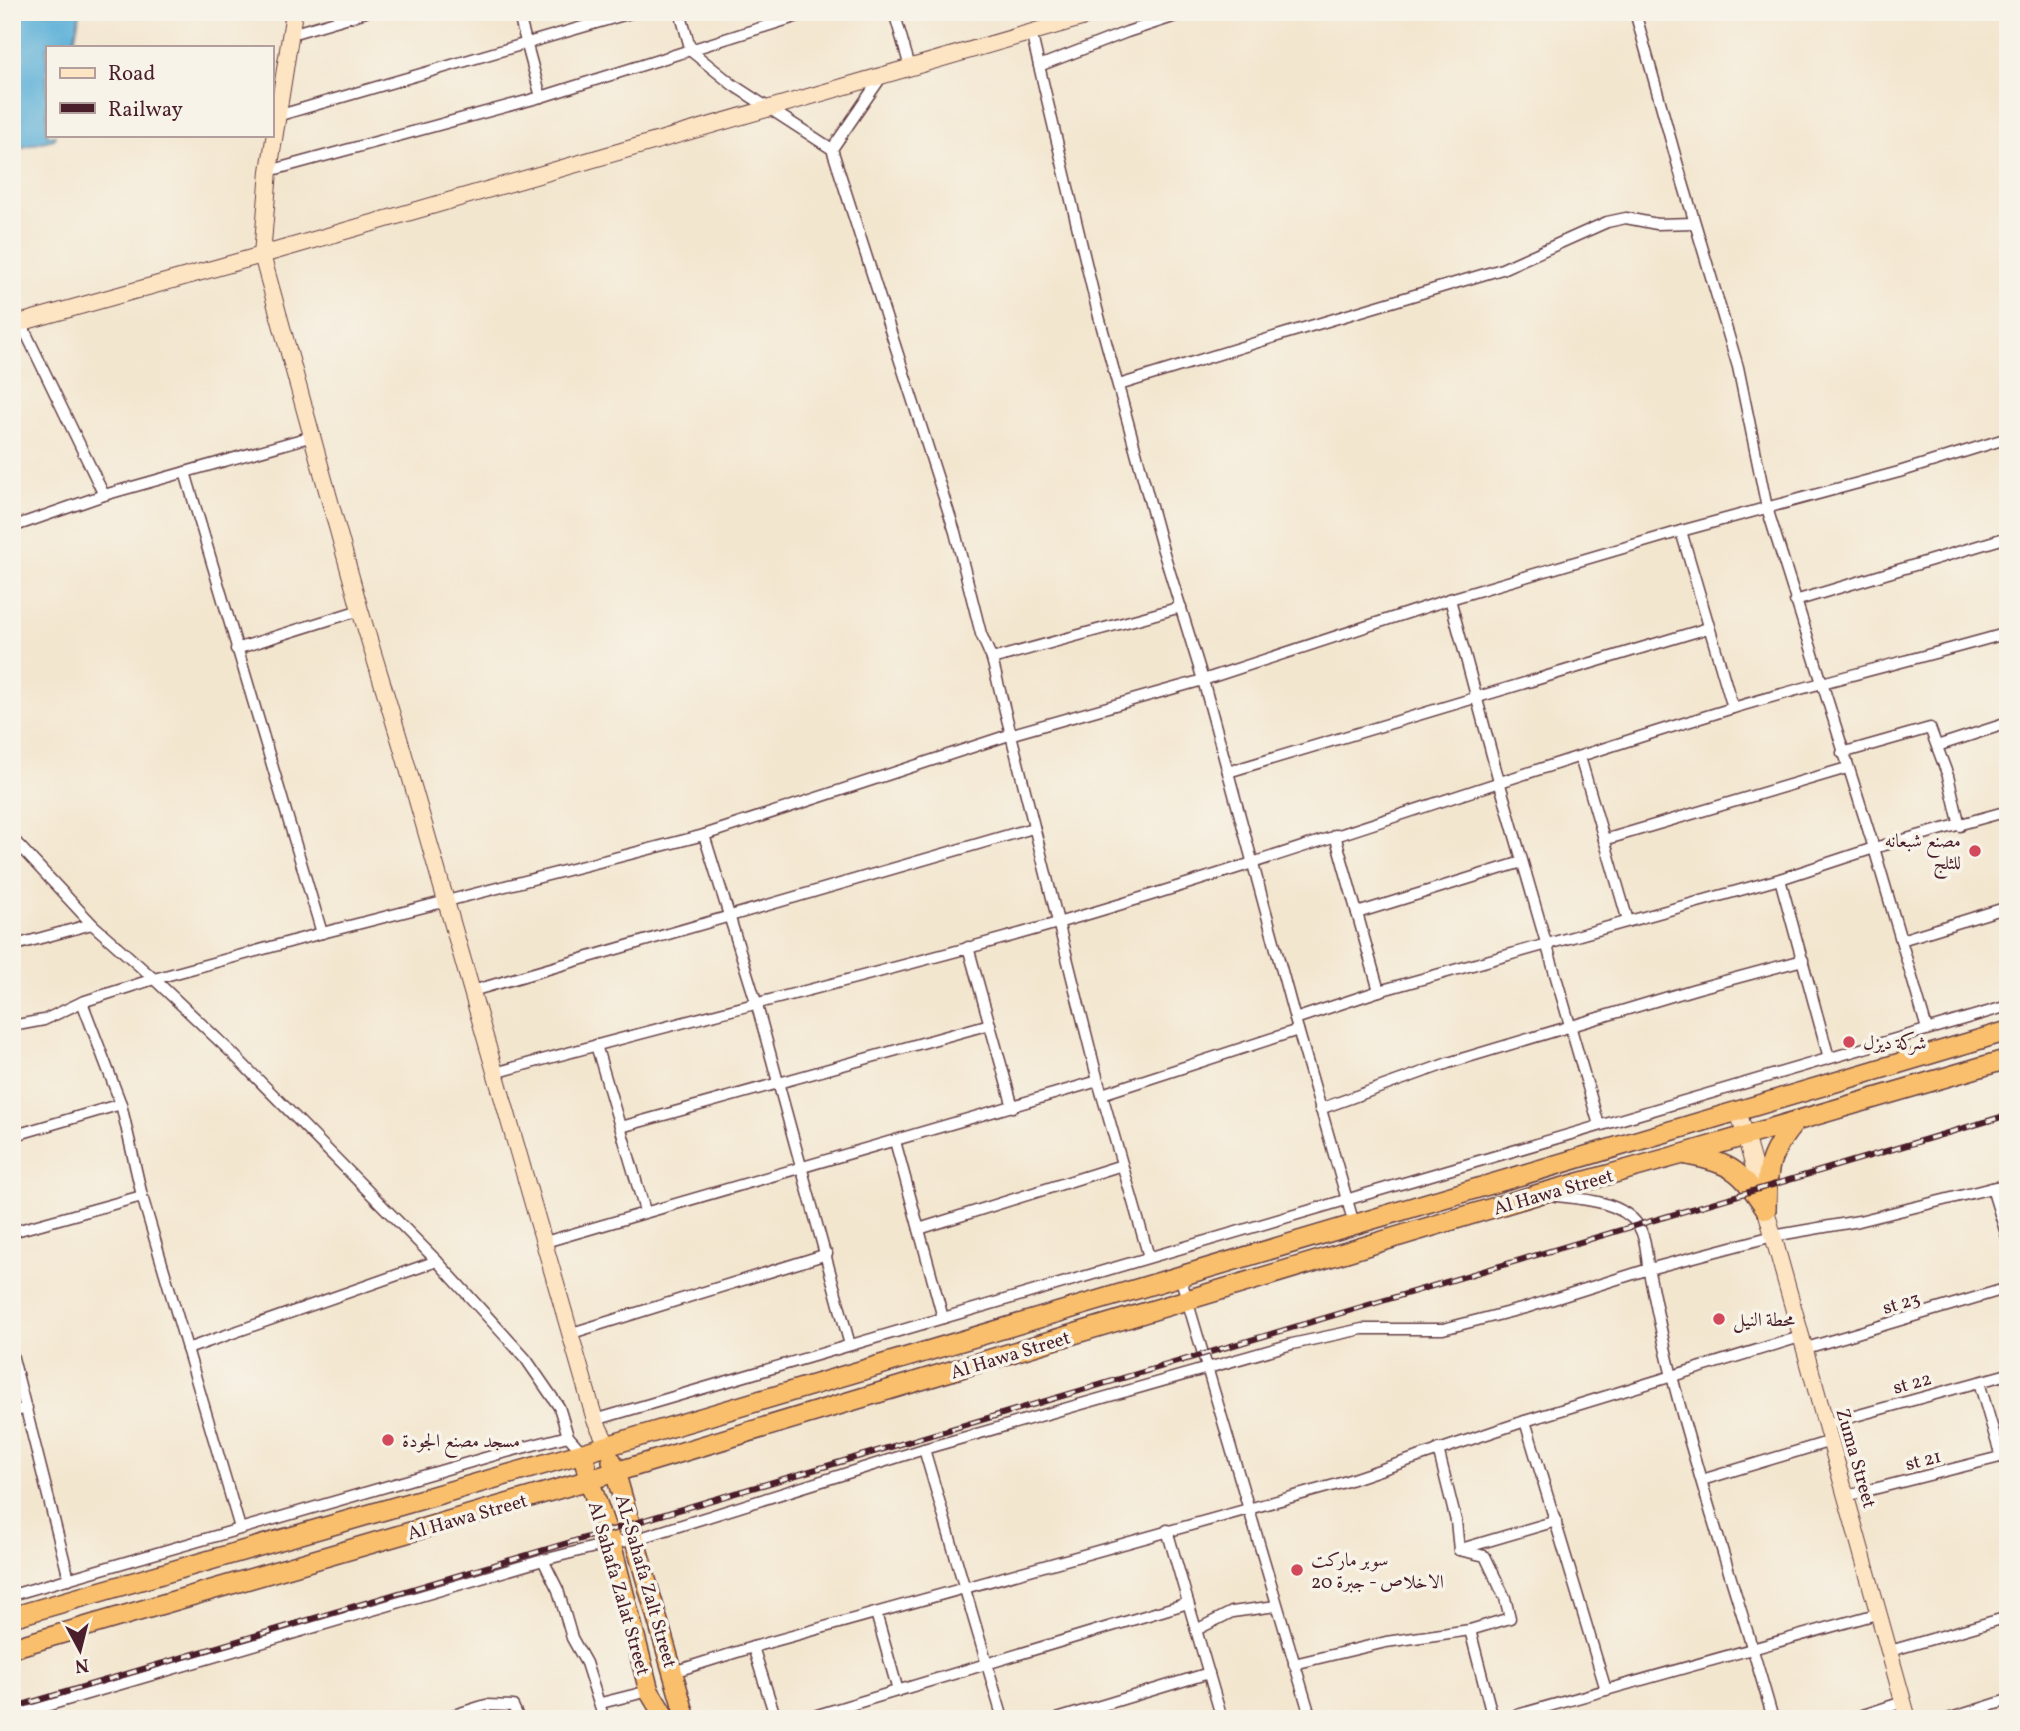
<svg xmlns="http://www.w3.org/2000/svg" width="2020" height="1731" viewBox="0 0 2020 1731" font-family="Vollkorn,Amiri,serif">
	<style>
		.water { fill: #5cb0d8; stroke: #536882; stroke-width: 2 }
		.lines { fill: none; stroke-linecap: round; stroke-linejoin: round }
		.street-casing { stroke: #633d44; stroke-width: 13 }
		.secondary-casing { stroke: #633d44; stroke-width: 18 }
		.highway-casing { stroke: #633d44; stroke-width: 22 }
		.street { stroke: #fff; stroke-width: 10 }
		.secondary { stroke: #fde5c4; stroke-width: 16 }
		.highway { stroke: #f9bf6c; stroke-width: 19 }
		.rail-casing { stroke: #4a1f2b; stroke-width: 6 }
		.rail { stroke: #f7f3e8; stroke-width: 3.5; stroke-dasharray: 10; stroke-linecap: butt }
		.poi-dot { fill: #d1495b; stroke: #f7f3e8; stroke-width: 2.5 }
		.labels { text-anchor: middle; stroke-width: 7; stroke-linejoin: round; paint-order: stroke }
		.poi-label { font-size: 19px; fill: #4a1f2b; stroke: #f7f3e8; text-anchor: start }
		.street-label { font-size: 19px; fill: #4a1f2b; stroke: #f7f3e8 }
	</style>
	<rect width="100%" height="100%" fill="#f7f3e8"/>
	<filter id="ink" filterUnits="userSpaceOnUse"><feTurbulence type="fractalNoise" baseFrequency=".0143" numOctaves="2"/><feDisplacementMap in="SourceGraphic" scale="14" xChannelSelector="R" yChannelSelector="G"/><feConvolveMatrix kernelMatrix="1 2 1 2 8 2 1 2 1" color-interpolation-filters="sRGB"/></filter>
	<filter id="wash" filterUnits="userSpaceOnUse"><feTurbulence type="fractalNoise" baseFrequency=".00686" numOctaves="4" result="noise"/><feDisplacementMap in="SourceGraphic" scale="28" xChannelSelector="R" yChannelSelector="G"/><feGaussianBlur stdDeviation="1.57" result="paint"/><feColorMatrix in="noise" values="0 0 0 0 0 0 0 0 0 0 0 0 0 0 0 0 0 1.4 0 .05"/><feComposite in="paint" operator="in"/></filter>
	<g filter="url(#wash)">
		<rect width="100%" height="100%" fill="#f3e6cf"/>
		<path class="water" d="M12,12H80L73,47H47V135H55L54,139L12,150Z"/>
	</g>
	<g filter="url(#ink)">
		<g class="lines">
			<defs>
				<g id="street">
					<path d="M518,12L541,97"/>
					<path d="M680,12L691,51L733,85L832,149L955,532L981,634L992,659L1098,1081L1149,1257"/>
					<path d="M894,12L910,67"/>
					<path d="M1635,12L1680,173L1738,367L1767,508L1874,848L1927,1029"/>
					<path d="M1031,32L1097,309L1162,547L1203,680L1295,1019L1354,1224"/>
					<path d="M291,34L366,12"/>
					<path d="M1039,66L1127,32L1188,12"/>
					<path d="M277,116L634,12"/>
					<path d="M832,149L882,76"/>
					<path d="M269,171L541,97L811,12"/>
					<path d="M21,323L104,495"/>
					<path d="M1119,385L1284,334L1502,269L1607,222L1626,218L1657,224L1694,223"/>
					<path d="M185,472L322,933"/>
					<path d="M12,527L104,495L313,436"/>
					<path d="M1681,531L1733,708"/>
					<path d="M1450,599L1499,781L1599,1125"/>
					<path d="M1795,601L2008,537"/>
					<path d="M236,649L360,610"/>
					<path d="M992,659L1181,607"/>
					<path d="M1937,746L2008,723"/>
					<path d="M1842,753L1930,728L1948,776L1960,826"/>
					<path d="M1580,757L1628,921"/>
					<path d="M1228,772L1708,628"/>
					<path d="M704,835L756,1002L850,1345"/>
					<path d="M1335,835L1379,991"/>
					<path d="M12,838L92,924L154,979L231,1052L437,1261L526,1359L559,1407L568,1436L583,1453"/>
					<path d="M1604,840L1847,768"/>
					<path d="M1780,879L1829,1058"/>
					<path d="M1357,913L1522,862"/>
					<path d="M1901,940L2008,907"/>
					<path d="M12,946L92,924"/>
					<path d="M968,947L1013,1107"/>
					<path d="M472,991L1033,828"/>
					<path d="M82,1002L121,1104L142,1196L240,1528"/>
					<path d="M1295,1019L1379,991L1780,879L1874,848L2008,811"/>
					<path d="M12,1026L44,1020L82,1002L154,979L322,933L704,835L1009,735L1203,680L1450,599L1681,531L1899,472L2008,438"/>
					<path d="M596,1045L645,1211"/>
					<path d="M495,1073C683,1020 874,976 1061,922C1287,856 1508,776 1733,708C1824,681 1916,659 2008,633"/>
					<path d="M1102,1094L1298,1030"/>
					<path d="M1320,1109L1448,1063L1695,989L1803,960"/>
					<path d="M621,1127L990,1024"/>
					<path d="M12,1136L121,1104"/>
					<path d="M895,1141L943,1318"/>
					<path d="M1992,1188L2008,1240"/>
					<path d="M1549,1195C1577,1199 1619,1199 1638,1225C1647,1239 1646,1256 1649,1272C1656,1306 1663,1342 1672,1376C1701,1491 1741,1604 1773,1719"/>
					<path d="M919,1229L1122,1165"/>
					<path d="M12,1232L142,1196"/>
					<path d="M545,1242L1098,1081"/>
					<path d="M1180,1276L1311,1719"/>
					<path d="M572,1333L827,1254"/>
					<path d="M187,1349L437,1261"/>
					<path d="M1803,1349L2008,1288"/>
					<path d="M12,1354L69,1579"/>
					<path d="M1979,1382L2001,1457"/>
					<path d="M12,1412L27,1408"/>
					<path d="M595,1420L2008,1006"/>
					<path d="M1525,1421L1606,1690"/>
					<path d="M1826,1424L2008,1374"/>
					<path d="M924,1449L1003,1719"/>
					<path d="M1438,1449L1456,1521L1459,1550"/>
					<path d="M1702,1480L1831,1441"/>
					<path d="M1846,1496L2008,1455"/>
					<path d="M1167,1530L1222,1719"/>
					<path d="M1461,1549L1556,1521"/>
					<path d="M543,1560L558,1590L572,1638L586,1663L604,1719"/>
					<path d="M12,1595L495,1455L568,1436"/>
					<path d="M876,1613L898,1691"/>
					<path d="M1196,1630L1232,1612L1276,1606"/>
					<path d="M1470,1630L1493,1719"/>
					<path d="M753,1647L776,1719"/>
					<path d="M1890,1651L2008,1617"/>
					<path d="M1294,1664L1386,1642L1470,1630L1510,1618L1505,1598L1485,1556L1459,1550"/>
					<path d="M673,1672L753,1647L1338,1484L1525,1421L1800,1337"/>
					<path d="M601,1703L649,1691"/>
					<path d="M12,1716L543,1560L611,1543L634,1540L924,1449L1292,1344L1362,1329H1443L1525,1308L1649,1269L1773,1236L1859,1221L2008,1184"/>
					<path d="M441,1719L486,1705L513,1706L519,1719"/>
					<path d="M804,1719L1188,1603"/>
					<path d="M1057,1719L1209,1673"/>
					<path d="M1503,1719L1880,1613"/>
					<path d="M1851,1719L1903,1702"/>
					<path d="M1948,1719L2008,1700"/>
				</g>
				<g id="secondary">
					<path d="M294,12L269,171L262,255L360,610L402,748L595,1420L607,1444"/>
					<path d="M12,325L262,255L1102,12"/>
					<path d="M1738,1110L1908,1719"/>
				</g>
				<g id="highway">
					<path d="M1687,1155C1733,1164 1740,1170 1766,1209"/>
					<path d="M1766,1209C1767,1167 1768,1154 1796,1121"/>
					<path d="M583,1453L589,1480L611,1543L649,1691L666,1719"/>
					<path d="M612,1461L686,1719"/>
					<path d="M12,1617L583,1453L2008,1031"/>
					<path d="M12,1648L589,1480L1539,1194L1683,1154L2008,1059"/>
				</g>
			</defs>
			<use href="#street" class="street-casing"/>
			<use href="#secondary" class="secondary-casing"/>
			<use href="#highway" class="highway-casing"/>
			<use href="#street" class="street"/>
			<use href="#secondary" class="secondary"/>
			<use href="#highway" class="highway"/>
			<defs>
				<path id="rail" d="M12,1708L2008,1115"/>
			</defs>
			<use href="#rail" class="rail-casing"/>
			<use href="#rail" class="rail"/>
		</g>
	</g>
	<g class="poi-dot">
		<circle cx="1975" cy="851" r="7"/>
		<circle cx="1849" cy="1042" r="7"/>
		<circle cx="1719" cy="1319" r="7"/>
		<circle cx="388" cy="1440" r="7"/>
		<circle cx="1297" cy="1570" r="7"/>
	</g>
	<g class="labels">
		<g class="poi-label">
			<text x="1961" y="847" text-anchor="end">مصنع شبعانه<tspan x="1961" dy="22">للثلج</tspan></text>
			<text x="1863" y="1049">شركة ديزل</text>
			<text x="1733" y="1326">محطة النيل</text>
			<text x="402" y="1447">مسجد مصنع الجودة</text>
			<text x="1311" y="1566">سوبر ماركت<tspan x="1311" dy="22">الاخلاص - جبرة 20</tspan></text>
		</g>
		<g class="street-label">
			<text transform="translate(1553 1191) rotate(-16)" y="7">Al Hawa Street</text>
			<text transform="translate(1901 1302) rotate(-16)" y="7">st 23</text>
			<text transform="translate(1010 1354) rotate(-17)" y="7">Al Hawa Street</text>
			<text transform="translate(1912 1382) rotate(-15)" y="7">st 22</text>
			<text transform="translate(1857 1458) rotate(74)" y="7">Zuma Street</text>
			<text transform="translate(1923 1459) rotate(-14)" y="7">st 21</text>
			<text transform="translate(467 1516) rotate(-16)" y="7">Al Hawa Street</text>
			<text transform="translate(647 1581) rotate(74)" y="7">AL-Sahafa Zalt Street</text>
			<text transform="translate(620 1588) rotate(74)" y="7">Al Sahafa Zalat Street</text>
		</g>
	</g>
	<rect width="2020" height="1731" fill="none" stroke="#f7f3e8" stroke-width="42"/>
	<rect x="46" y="46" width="228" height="91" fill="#f7f3e8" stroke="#b29e9c" stroke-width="2"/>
	<rect x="60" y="68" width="35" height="10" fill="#fde5c4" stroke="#b29e9c" stroke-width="2"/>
	<text x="108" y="80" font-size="21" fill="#4a1f2b">Road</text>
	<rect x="60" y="103" width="35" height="10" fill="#4a1f2b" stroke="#b29e9c" stroke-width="2"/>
	<text x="108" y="116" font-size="21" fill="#4a1f2b">Railway</text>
	<g transform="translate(80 1650) rotate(173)" stroke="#f7f3e8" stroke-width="5" paint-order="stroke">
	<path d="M0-5L12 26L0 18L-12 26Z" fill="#4a1f2b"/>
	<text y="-10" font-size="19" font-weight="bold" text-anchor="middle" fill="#4a1f2b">N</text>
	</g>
</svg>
